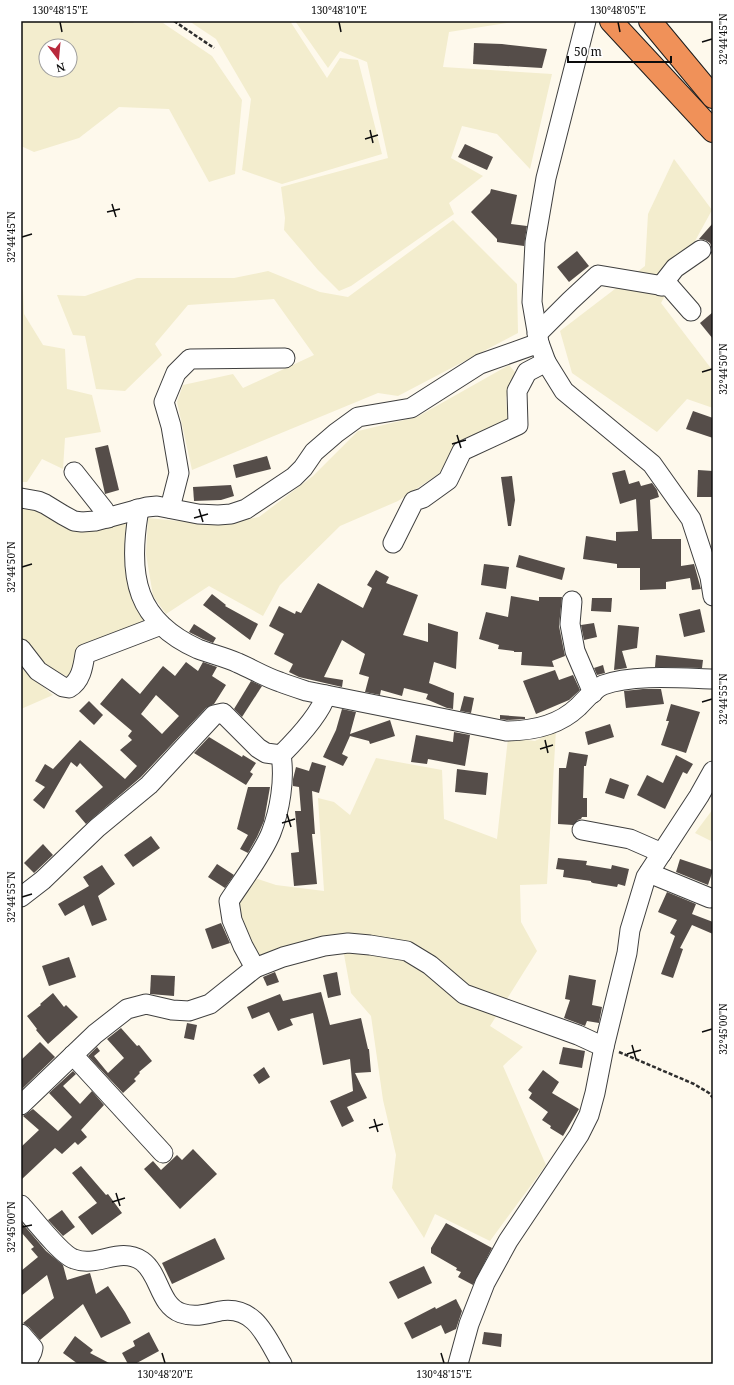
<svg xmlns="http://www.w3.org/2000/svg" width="734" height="1385" viewBox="0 0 734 1385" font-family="'Noto Serif',serif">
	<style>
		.farmland { fill: #f3edce; fill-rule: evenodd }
		.building { fill: #554d49; fill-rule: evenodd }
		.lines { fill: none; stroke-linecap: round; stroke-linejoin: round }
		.minor-casing { stroke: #3f3f3f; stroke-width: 21 }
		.highway-casing { stroke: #1d1d1d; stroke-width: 24 }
		.path { stroke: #2e2e2e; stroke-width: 2.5; stroke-dasharray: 4 2; stroke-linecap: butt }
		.minor { stroke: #fff; stroke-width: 19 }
		.highway { stroke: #f09159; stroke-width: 22 }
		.ticks { fill: none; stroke: #0c0c0c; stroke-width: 1.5 }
		.neatline { fill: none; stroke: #0c0c0c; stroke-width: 1.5 }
		.ticks-label { font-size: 10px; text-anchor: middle; fill: #0c0c0c }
	</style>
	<rect width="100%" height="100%" fill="#fef9ec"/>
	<g class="farmland">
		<path d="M21,21H132L134,23H163L212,56L242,100L235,174L209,182L169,109L119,107L79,138L34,152L21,146ZM46,46H70V70H46Z"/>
		<path d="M189,21H290L327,78L340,58L358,60L382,154L282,184L242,170L251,99L216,39Z"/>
		<path d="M295,21H519L449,32L443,67L552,74L530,169L497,134L462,126L451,158L483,176L449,203L454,214L351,286L339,291L318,270L284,230L285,218L281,187L388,158L367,62L340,51L328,68Z"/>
		<path d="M674,159L712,210L661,303L713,371V408L687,399L657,432L572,373L560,331L645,266L648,214Z"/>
		<path d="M453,220L517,284L518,333L398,396L378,393L192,470L177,402L183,385L233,374L243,388L314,355L274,299L188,305L155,344L162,355L125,391L96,389L85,336L73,335L57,295L85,296L137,278H234L268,271L320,292L348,297Z"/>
		<path d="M21,289L23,290L24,314L43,345L65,349L67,389L92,395L101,432L65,438L63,469L42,459L27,482H21Z"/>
		<path d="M509,365L515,372L506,398L508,419L454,445L440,473L398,501L340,526L280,585L263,616L209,586L166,614L153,596L146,554L148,518L219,525L259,517L313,476L358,431L417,417Z"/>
		<path d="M34,506L129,520L148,623L82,648L68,677L47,666L21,638V508Z"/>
		<path d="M21,668L53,695L21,709Z"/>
		<path d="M556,730L547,884L520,885L521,922L537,951L490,1026L523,1047L503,1066L546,1165L490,1241L435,1214L424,1238L392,1188L396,1155L383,1100L371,1016L351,993L341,938L254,959L236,906L252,877L276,885L324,891L318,798L334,802L350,815L376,758L442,770L444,819L497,839L508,738L535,741Z"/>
		<path d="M713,809V842L695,833Z"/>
	</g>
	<g class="building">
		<path d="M474,43L502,44L547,49L542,68L473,64Z"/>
		<path d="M465,144L493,157L487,170L458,157Z"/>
		<path d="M491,189L517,195L511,224L527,226L524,246L497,242V239L471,212L490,193Z"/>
		<path d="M713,223V254L711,253L712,249L710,243L705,240L699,239Z"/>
		<path d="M577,251L589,266L569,282L557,267Z"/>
		<path d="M713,312V339L700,323Z"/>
		<path d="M693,411L713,418V438L686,429Z"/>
		<path d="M108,445L119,490L105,494L95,448Z"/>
		<path d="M267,456L271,469L236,478L233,465Z"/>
		<path d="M625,470L629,484L639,481L641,486L652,483L657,490L659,497L650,500L652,539H681V566L694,564L701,589L692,590L690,578L666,582V589L640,590V568H617V564L583,559L586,536L616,541V532L638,531L636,499L620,504L612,473Z"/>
		<path d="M698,470L713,471V497H697Z"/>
		<path d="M512,476L515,500L511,526H508L501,477Z"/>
		<path d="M231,485L234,496L221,500L194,501L193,487Z"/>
		<path d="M519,555L565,568L562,580L516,567Z"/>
		<path d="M484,564L509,567L506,589L481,585Z"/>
		<path d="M376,570L389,577L386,583L418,595L403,635L428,642V623L458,632L456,669L434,662L429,683L454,693L453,709L447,708L426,699L428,694L404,688L402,696L381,690L380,695L365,692L369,677L359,674L365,654L342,640L324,677L343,680L342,687L299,677L289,672L293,664L274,654L284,634L269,626L279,606L295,614L296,611L301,613L318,583L363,608L372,588L367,585Z"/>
		<path d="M212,594L226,605L225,606L258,624L250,640L203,605Z"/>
		<path d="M511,596L539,601V597H562L559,626L565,656L552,661L554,667L521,665L522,652H514V651L498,649L499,645L479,639L486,612L508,617Z"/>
		<path d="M592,598H612L611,612L591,611Z"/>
		<path d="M700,609L705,632L684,637L679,614Z"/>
		<path d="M594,623L597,637L584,640L581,625Z"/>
		<path d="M194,624L216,638L213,643L203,639L189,632Z"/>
		<path d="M618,625L639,627L637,648L622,651L627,668L614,670Z"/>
		<path d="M656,655L703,660L702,668L655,667Z"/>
		<path d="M186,662L198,671L203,662L217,667L212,676L226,685L214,704L206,708L141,777L86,824L75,811L103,787L80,763L77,767L71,762L44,809L33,800L45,787L35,781L45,764L53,769L80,740L125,779L137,766L120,750L132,740L128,736L132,731L100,704L122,678L140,694L163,666L175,676ZM156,695L179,716L162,734L141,714Z"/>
		<path d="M603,665L605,673L597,675L594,668Z"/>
		<path d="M555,670L559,680L573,675L580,690L569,700L536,714L523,681Z"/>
		<path d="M251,681L262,686L242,717L234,709Z"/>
		<path d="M643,689H661L664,704L626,708L624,691Z"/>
		<path d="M464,696L474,698L471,713L460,711Z"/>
		<path d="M89,701L103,715L94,725L79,711Z"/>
		<path d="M671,704L700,712L686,753L661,745L669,721H666Z"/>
		<path d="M342,709L356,712L350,734L390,720L395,736L370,744L369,741L350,736L342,754L348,757L343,766L323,757L336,730Z"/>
		<path d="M500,715L525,717V719L507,720L500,719Z"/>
		<path d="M610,724L614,737L588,745L585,732Z"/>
		<path d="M454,732L470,735L465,766L428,759L427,764L411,762L416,735L453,742Z"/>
		<path d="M209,737L242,757L243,755L256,763L250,772L253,774L246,785L194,753Z"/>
		<path d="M569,752L588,755L586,766H584L583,798H587V817H582L581,819L578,820L573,825L558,824L559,768H566Z"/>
		<path d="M676,755L693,764L687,774L683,772L665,809L637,795L647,775L663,783Z"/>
		<path d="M312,762L326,766L319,793L312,791L315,834H312L317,884L294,886L291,853L299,852L295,811H301L299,787L293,786V779L296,767L309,771Z"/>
		<path d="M457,769L488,773L486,795L455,792Z"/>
		<path d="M610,778L629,785L624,799L605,793Z"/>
		<path d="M248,787H270L264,821L257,837L248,853L240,849L248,835L237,829Z"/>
		<path d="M151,836L160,848L133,867L124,855Z"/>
		<path d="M43,844L53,855L34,873L24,863Z"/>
		<path d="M558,858L587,861L586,865L611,869L612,865L629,869L625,886L618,884L617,887L593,883L591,882V881L563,877L564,870L556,869Z"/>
		<path d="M680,859L713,870L708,885L676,872Z"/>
		<path d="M217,864L234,875L225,888L208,877Z"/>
		<path d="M102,865L115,884L98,896L107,920L92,926L84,905L65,916L58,904L89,886L83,877Z"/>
		<path d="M667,892L696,904L692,914L713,922V934L692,925L680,948L683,949L673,978L661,974L675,936L670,933L677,920L658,912Z"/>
		<path d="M221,923L230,943L212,949L205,929Z"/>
		<path d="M69,957L76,977L49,986L42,966Z"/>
		<path d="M275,972L279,982L267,986L263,977Z"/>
		<path d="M337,972L341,995L328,998L323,975Z"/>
		<path d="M151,975L175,976L174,996L150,994Z"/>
		<path d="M569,975L596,980L592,1005L602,1007L599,1023L587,1021L585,1026L564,1018L570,1000L565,999Z"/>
		<path d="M321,992L330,1025L361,1018L368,1049H369L371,1072L355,1073L367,1098L347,1107L354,1121L342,1127L330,1101L353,1091L350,1059L323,1065L313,1013L290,1019L293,1025L278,1031L269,1012L252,1019L247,1007L280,994L283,1001Z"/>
		<path d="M53,993L64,1007L66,1005L78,1017L48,1044L36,1030L37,1029L27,1016L41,1005L40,1004Z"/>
		<path d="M187,1023L197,1025L194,1040L184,1038Z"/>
		<path d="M121,1028L137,1046L139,1045L152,1061L139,1072L140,1073L134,1079L136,1081L123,1093L88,1056L97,1047L100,1051L94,1056L108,1073L124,1058L107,1039Z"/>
		<path d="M40,1042L55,1057L21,1090V1060Z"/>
		<path d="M563,1047L585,1051L582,1068L559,1064Z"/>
		<path d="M264,1067L270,1077L259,1084L253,1075Z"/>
		<path d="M543,1070L559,1082L552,1093L579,1109L563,1136L550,1128L551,1126L542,1120L548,1112L529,1098L532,1093L528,1090Z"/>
		<path d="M73,1071L76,1074L63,1086L80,1104L92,1091L104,1105L81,1130L87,1137L78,1145L75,1142L62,1154L55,1148L21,1180V1147L39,1130L23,1116L33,1109L58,1131L72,1117L49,1093Z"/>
		<path d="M193,1149L217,1174L180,1209L144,1169L153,1161L161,1170L177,1155L182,1160Z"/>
		<path d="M81,1166L106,1195L108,1194L122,1213L92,1235L78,1217L97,1203L72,1173Z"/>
		<path d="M62,1210L75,1227L63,1236L48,1220Z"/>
		<path d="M22,1223L46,1251L63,1265L67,1280L90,1273L96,1294L108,1286L125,1312L131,1323L101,1338L83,1304L40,1340L29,1327L23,1323L54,1298L47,1275L21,1296V1271L38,1257L31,1249L34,1247L21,1232V1224Z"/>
		<path d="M446,1223L492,1248L473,1285L458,1277L461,1272L456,1270L457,1268L431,1253V1248Z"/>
		<path d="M215,1238L225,1259L172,1284L162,1263Z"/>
		<path d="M424,1266L432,1283L398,1299L389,1282Z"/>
		<path d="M456,1299L462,1311L456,1329L445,1334L441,1325L412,1339L404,1323L435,1307L436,1309Z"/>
		<path d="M149,1332L159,1351L135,1364H128L122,1353L135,1346L133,1341Z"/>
		<path d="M484,1332L502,1334L501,1347L482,1344Z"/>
		<path d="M75,1336L93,1350L90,1353L111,1364H78L63,1353Z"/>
	</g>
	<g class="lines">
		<defs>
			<g id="minor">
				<path d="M586,21L546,178L535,242L532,302L539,343L546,362L564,391L652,464L691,519L710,577L713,596"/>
				<path d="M661,286L675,268L701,250"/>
				<path d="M537,334L570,301L598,275L670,287L691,311"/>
				<path d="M74,472L104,510L108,518"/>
				<path d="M21,498L38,501L45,504L63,515L74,521L82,522L95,521L147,507L157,506L198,514L218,515L231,514L246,509L294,477L303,468L314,452L336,433L358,417L411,408L480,364L539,343"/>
				<path d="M170,508L179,473L171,426L164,402L176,373L190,359L285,358"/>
				<path d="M137,509L138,515C128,577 136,621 198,649C211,654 225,657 238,663C252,669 265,677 280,682C288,685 297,688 306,691L506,731C532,731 559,725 578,707C585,700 594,689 603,685C632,674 681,678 713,679"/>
				<path d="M393,543L414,501L423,498L448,480L462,451L518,425L517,391L527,372L546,362"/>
				<path d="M572,601L570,624L575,651L593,693"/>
				<path d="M21,649L38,671L63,687L69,688C81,681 83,667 85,654L161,625"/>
				<path d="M582,830L630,839L662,853"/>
				<path d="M649,873L710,898"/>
				<path d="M21,897L43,880L97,828L149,785L214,715L223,713L258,748L266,753L281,755C296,740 320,715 326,695"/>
				<path d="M255,968L243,946L232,920L229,901C242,881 262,855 271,833C280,810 285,779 281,755"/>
				<path d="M73,1055L163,1153"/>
				<path d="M21,1105L95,1034L127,1009L146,1004L172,1010L189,1011L210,1004L255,968L283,957L324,946L348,943L370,945L407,951L430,965L464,994L578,1035L604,1047"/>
				<path d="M21,1205C32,1217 61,1255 74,1259C98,1268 119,1246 142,1261C160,1274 159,1305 181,1313C195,1318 207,1314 220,1311C256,1305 267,1339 282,1364"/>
				<path d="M21,1334L33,1348L32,1352L26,1364"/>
				<path d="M458,1364L469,1324L485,1283L508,1241L579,1135L589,1115L595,1093L604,1047L627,953L630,930L646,877L699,796L713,771"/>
			</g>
			<g id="highway">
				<path d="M611,21L713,131"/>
				<path d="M650,21L713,97"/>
			</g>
		</defs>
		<use href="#minor" class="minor-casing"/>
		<use href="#highway" class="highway-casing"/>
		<g class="path">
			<path d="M174,21L214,48"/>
			<path d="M619,1052L694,1084L709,1093L713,1098"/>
		</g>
		<use href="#minor" class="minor"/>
		<use href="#highway" class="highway"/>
	</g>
	<path class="ticks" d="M60,22L62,32M339,22L341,32M618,22L620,32M702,42L712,39M370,130L373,143M365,139L378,135M112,204L116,217M107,212L120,209M22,237L32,234M702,372L712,369M457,435L461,448M452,444L466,440M199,509L203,522M194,518L208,514M22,567L32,564M702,702L712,699M545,740L548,753M540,749L553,745M287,814L291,827M282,823L295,819M22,897L32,894M702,1032L712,1029M632,1045L636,1059M627,1054L641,1050M374,1119L378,1132M369,1128L383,1124M116,1193L120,1206M112,1202L125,1198M22,1227L32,1225M162,1353L165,1363M441,1353L444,1363"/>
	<rect width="734" height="1385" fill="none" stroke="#ffffff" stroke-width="44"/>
	<g transform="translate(58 58) rotate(164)"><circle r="19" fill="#ffffff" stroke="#9e9e9e"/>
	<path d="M0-3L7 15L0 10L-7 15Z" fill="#b8293c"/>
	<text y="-6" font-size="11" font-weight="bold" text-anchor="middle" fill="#0c0c0c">N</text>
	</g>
	<path d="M568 56v6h103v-6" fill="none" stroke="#0c0c0c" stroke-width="2"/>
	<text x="574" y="56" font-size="12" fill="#0c0c0c" stroke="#ffffff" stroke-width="3" paint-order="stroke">50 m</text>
	<rect x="22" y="22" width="690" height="1341" class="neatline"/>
	<g class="ticks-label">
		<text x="60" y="14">130°48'15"E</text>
		<text x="339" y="14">130°48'10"E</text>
		<text x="618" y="14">130°48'05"E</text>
		<text transform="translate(723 39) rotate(-90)" y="4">32°44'45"N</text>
		<text transform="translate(11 237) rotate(-90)" y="4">32°44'45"N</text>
		<text transform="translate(723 369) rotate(-90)" y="4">32°44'50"N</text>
		<text transform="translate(11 567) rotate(-90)" y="4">32°44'50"N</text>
		<text transform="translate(723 699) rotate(-90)" y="4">32°44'55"N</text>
		<text transform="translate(11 897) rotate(-90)" y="4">32°44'55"N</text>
		<text transform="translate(723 1029) rotate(-90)" y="4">32°45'00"N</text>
		<text transform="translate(11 1227) rotate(-90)" y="4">32°45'00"N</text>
		<text x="165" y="1378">130°48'20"E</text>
		<text x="444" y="1378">130°48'15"E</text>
	</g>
</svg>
